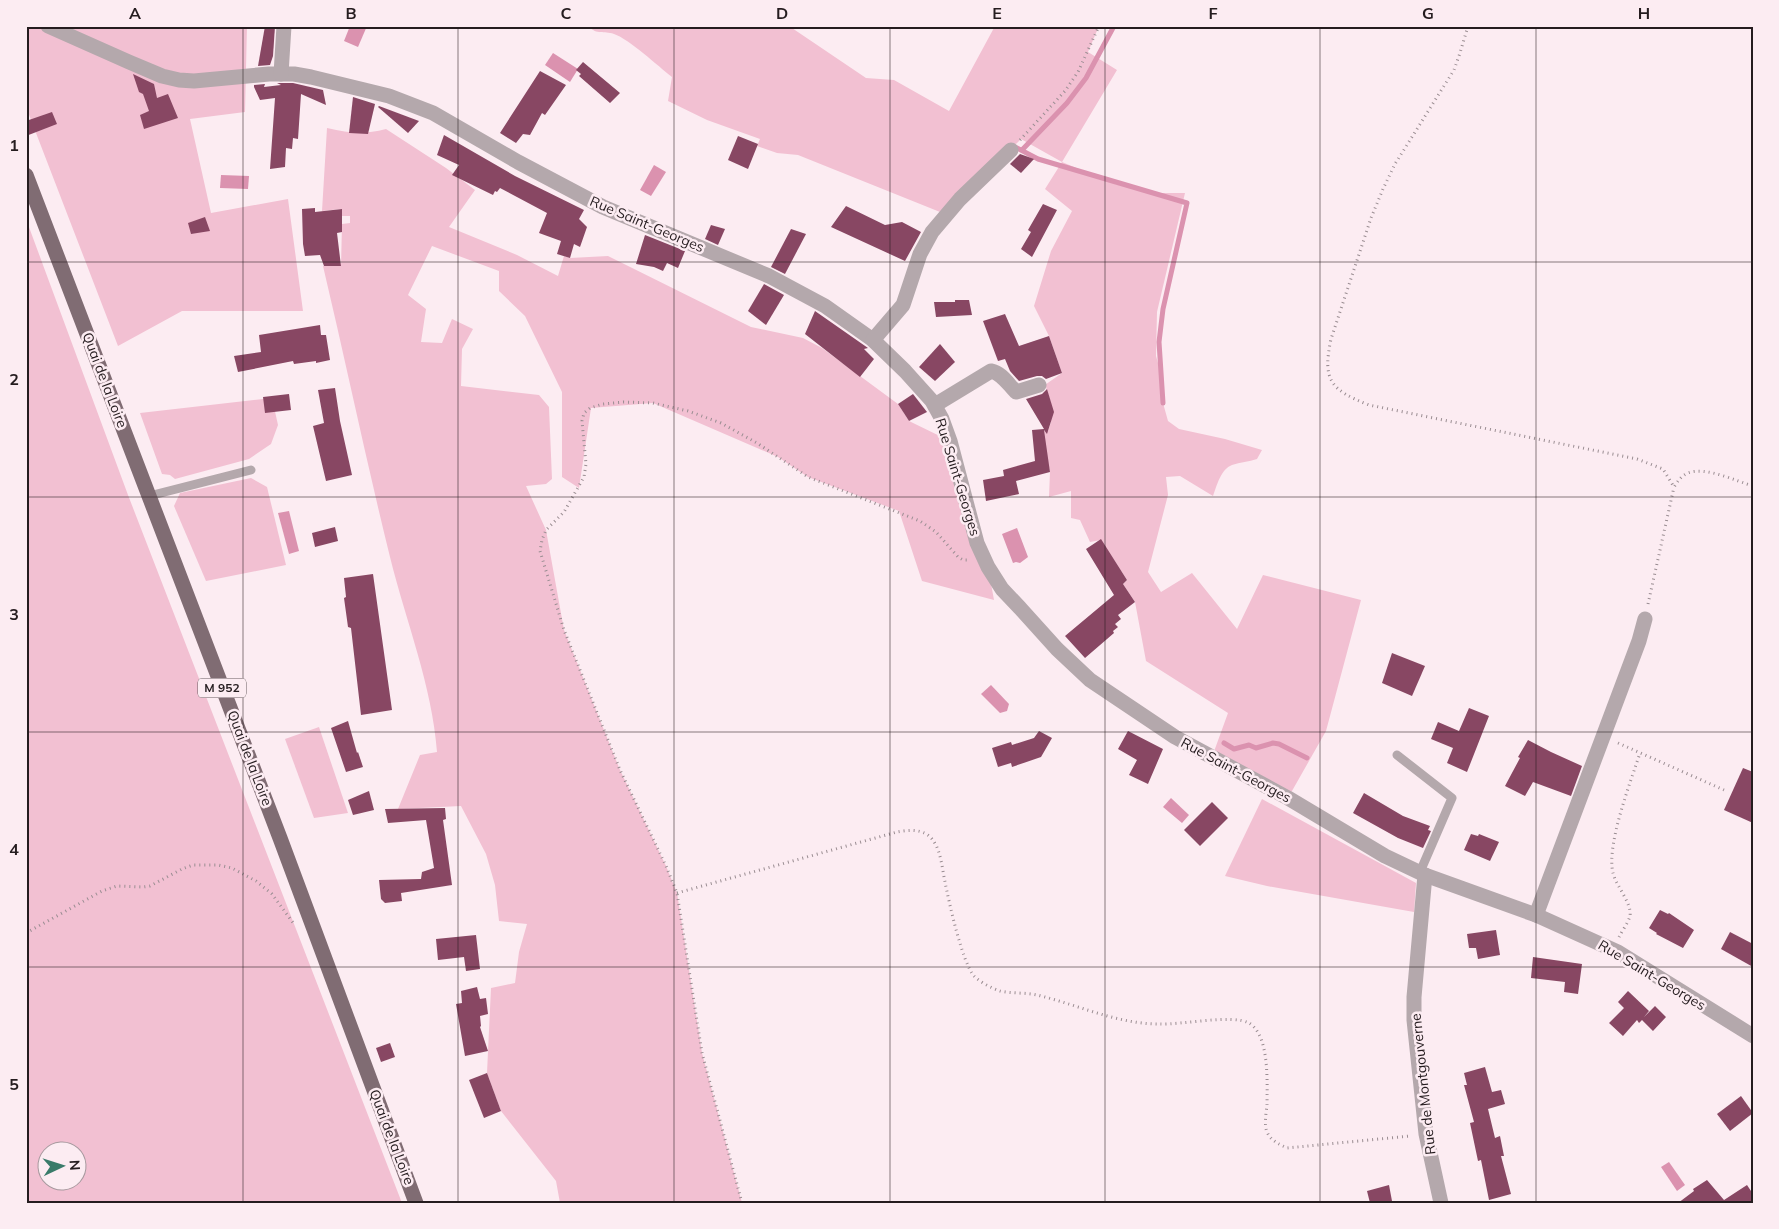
<svg xmlns="http://www.w3.org/2000/svg" width="1779" height="1229" viewBox="0 0 1779 1229" font-family="Mulish,sans-serif">
	<style>
		.green { fill: #f2c0d2; fill-rule: evenodd }
		.water { fill: #db92af }
		.lines { fill: none; stroke-linecap: round; stroke-linejoin: round }
		.stream { stroke: #db92af; stroke-width: 5 }
		.building { fill: #884763 }
		.path { stroke: #9a8d92; stroke-width: 3; stroke-dasharray: 1 4; stroke-linecap: butt }
		.service { stroke: #b4a8ac; stroke-width: 9 }
		.minor { stroke: #b4a8ac; stroke-width: 15 }
		.primary { stroke: #806c73; stroke-width: 15 }
		.grid { fill: none; stroke: #251c1f; stroke-width: 1; stroke-opacity: 0.55 }
		.labels { text-anchor: middle; stroke-width: 5; stroke-linejoin: round; paint-order: stroke }
		.shield { fill: #fcecf2; stroke: #665a5e; stroke-width: 1 }
		.shield-label { font-size: 12px; font-weight: bold; fill: #251c1f }
		.street-label { font-size: 14px; fill: #251c1f; stroke: #fcecf2 }
		.neatline { fill: none; stroke: #251c1f; stroke-width: 2 }
		.grid-label { font-size: 16px; text-anchor: middle; font-weight: bold; fill: #251c1f }
	</style>
	<rect width="100%" height="100%" fill="#fcecf2"/>
	<g class="green">
		<path d="M26,26H247L245,112L190,119L211,213L288,199L303,311H182L118,346L26,107Z"/>
		<path d="M588,26H789L866,78L894,80L949,111L995,26H1099L1088,52L1117,70L1062,162L1115,184L1152,193H1185L1157,312L1156,356L1162,377L1163,403L1168,421L1179,429L1225,439L1262,450L1257,459C1249,462 1240,462 1232,465C1221,469 1217,485 1213,496L1180,476L1166,477L1168,495L1148,572L1161,592L1192,573L1237,629L1263,575L1361,600L1326,731L1288,798L1212,757L1228,713L1146,661L1135,602L1123,584L1127,580L1101,540L1090,542L1080,520L1071,518V491L1049,497L1050,472L1041,431H1048L1051,422L1045,421L1051,403L1046,387H1042L1062,373L1049,336L1034,306L1051,251L1072,211L1045,189L1062,162L1021,139L945,214L798,155L777,153L757,146L760,139L707,120L668,101L672,77C658,66 629,39 614,34C603,30 598,36 588,26Z"/>
		<path d="M327,128C350,133 363,135 386,129L446,168L475,190L449,227L517,255L558,276L564,256L570,258L608,256L751,327L803,338L822,348L898,404L909,421L950,441L988,567L994,600L922,581L899,511L808,477L778,457L653,403L591,408L579,488L562,477V392L525,316L499,291V271L432,246L408,295L426,309L421,342L442,343L452,319L473,329L462,349L461,386L539,395L549,407L552,479L546,484L526,486L546,530L564,630L620,770L666,866L677,893L702,1053L742,1203H560L556,1181L501,1111L487,1073L491,988L515,983L519,952L527,924L499,921L495,885L486,854L461,806L398,809L420,755L437,752C432,685 406,622 390,557C366,460 346,363 323,266H341L342,224L350,223V216H342L341,209L322,211Z"/>
		<path d="M26,219L128,495L402,1203H29L26,1168ZM48,1152H78V1182H48Z"/>
		<path d="M272,398L278,425L271,444L249,459L175,479L170,475L162,474L140,413Z"/>
		<path d="M251,478L267,487L286,565L206,581L174,506L180,493Z"/>
		<path d="M319,727L348,813L314,818L285,739Z"/>
		<path d="M1262,799L1416,883L1414,912L1267,886L1225,876Z"/>
	</g>
	<g class="water">
		<path d="M350,26H367L358,47L344,41Z"/>
		<path d="M553,53L578,69L570,82L545,65Z"/>
		<path d="M654,165L666,172L651,196L640,190Z"/>
		<path d="M221,175L249,176L248,189L220,188Z"/>
		<path d="M289,511L299,551L289,554L278,513Z"/>
		<path d="M1017,528L1028,557L1020,563L1016,562L1013,563L1002,534Z"/>
		<path d="M991,685L1009,704L1007,711L1000,713L981,694Z"/>
		<path d="M1171,798L1189,815L1182,823L1163,807Z"/>
		<path d="M1669,1162L1685,1185L1677,1191L1661,1167Z"/>
	</g>
	<g class="lines">
		<g class="stream">
			<path d="M1015,147L1038,159L1187,203L1163,309L1159,342L1163,403"/>
			<path d="M1022,150L1067,103L1086,78L1114,26"/>
			<path d="M1224,743L1234,749L1249,745L1256,748L1273,743L1279,744L1307,758"/>
		</g>
	</g>
	<g class="building">
		<path d="M265,26H275L273,56L270,65L258,66Z"/>
		<path d="M583,62L620,93L610,103L579,76L581,74L576,70Z"/>
		<path d="M540,71L566,85L545,115L542,113L530,135L523,134L516,143L500,133Z"/>
		<path d="M133,74L154,84L157,98L168,94L178,118L144,129L140,115L149,111L143,94L139,92Z"/>
		<path d="M277,83H293L323,90L326,105L301,94L298,139L293,138L292,149L286,148L285,167L270,169L275,98L260,100L254,87V85L265,84L264,87L281,85Z"/>
		<path d="M353,97L375,104L368,134L349,133Z"/>
		<path d="M379,106L419,121L408,133L378,107Z"/>
		<path d="M52,112L57,124L26,136V121Z"/>
		<path d="M444,135L515,176L584,210L579,219L587,227L580,247L574,244L570,258L557,254L561,241L539,233L547,213L500,188L497,192L495,191L493,195L452,175L459,165L437,155Z"/>
		<path d="M738,136L758,144L748,169L728,160Z"/>
		<path d="M1020,154L1034,159L1021,173L1010,164Z"/>
		<path d="M1043,204L1057,210L1032,257L1021,249L1031,232L1028,230Z"/>
		<path d="M846,206L885,225L902,222L921,232L905,261L831,227Z"/>
		<path d="M315,208V212L342,209V232L337,233L341,266H324L320,255L305,256L303,244L302,209Z"/>
		<path d="M205,217L210,231L191,234L188,223Z"/>
		<path d="M711,225L725,229L718,245L705,239Z"/>
		<path d="M791,229L806,234L785,274L771,267Z"/>
		<path d="M645,235L685,251L678,268L667,263L663,271L654,267L636,264Z"/>
		<path d="M764,284L784,295L766,325L748,311Z"/>
		<path d="M955,300H969L972,315L936,317L934,302H955Z"/>
		<path d="M815,311L868,348L864,349L874,359L860,377L805,334Z"/>
		<path d="M1005,314L1019,346L1049,336L1062,373L1046,379L1042,376H1037L1019,381L1010,371L1005,359L998,361L983,321Z"/>
		<path d="M320,325L321,335H326L330,360L316,363V361L294,364L293,361L238,372L234,356L261,352L259,335Z"/>
		<path d="M940,344L955,362L935,381L919,367Z"/>
		<path d="M335,388L340,421L352,475L326,481L313,426L324,423L318,390Z"/>
		<path d="M1047,389L1054,412L1047,434L1044,430L1050,472L1016,481L1019,494L986,501L983,480L1004,476L1003,470L1035,461L1032,430L1044,429L1026,399L1042,394Z"/>
		<path d="M289,394L291,410L265,413L263,397Z"/>
		<path d="M913,394L927,412L909,421L898,404Z"/>
		<path d="M335,527L338,541L315,547L312,533Z"/>
		<path d="M1101,539L1127,580L1123,584L1135,602L1118,615L1121,619L1115,624L1118,627L1113,631L1114,633L1085,658L1065,636L1114,595L1086,549Z"/>
		<path d="M373,574L392,710L361,715L351,628L348,627L344,598L346,597L344,578Z"/>
		<path d="M1392,653L1425,666L1412,696L1382,683Z"/>
		<path d="M1469,708L1489,716L1467,772L1447,763L1453,748L1431,739L1438,722L1459,731Z"/>
		<path d="M348,721L357,753L358,752L363,767L346,772L331,728Z"/>
		<path d="M1039,731L1052,738L1041,757L1012,767L1011,763L998,767L992,748L1011,742L1012,745L1034,738Z"/>
		<path d="M1128,731L1163,749L1148,784L1129,775L1137,760L1118,749Z"/>
		<path d="M1528,740L1551,752L1582,766L1571,796L1533,782L1525,796L1505,786L1520,758L1518,757Z"/>
		<path d="M1743,768L1753,772V823L1724,810Z"/>
		<path d="M369,791L374,810L353,815L348,800Z"/>
		<path d="M1364,793L1403,816L1430,826L1428,830L1431,831L1423,848L1398,838L1353,813Z"/>
		<path d="M1212,802L1228,818L1200,846L1184,830Z"/>
		<path d="M445,808L446,819L443,820L452,885L401,893L402,901L385,903L381,899L379,880L421,879L422,872L434,868L426,820L388,823L385,809Z"/>
		<path d="M1471,834L1478,836L1479,834L1499,842L1490,861L1464,850Z"/>
		<path d="M1660,910L1668,914L1669,913L1694,930L1683,948L1656,934L1657,933L1649,928Z"/>
		<path d="M1496,930L1500,955L1478,959L1476,948H1469L1467,934Z"/>
		<path d="M1730,932L1753,944V967L1721,949Z"/>
		<path d="M476,935L480,969L466,971L464,957L438,960L436,939Z"/>
		<path d="M1533,957L1582,964L1578,994L1564,992L1565,982L1531,978Z"/>
		<path d="M477,987L480,999L486,998L488,1014L480,1016L481,1026L480,1027L488,1051L465,1056L456,1004L462,1003L461,991Z"/>
		<path d="M1628,991L1649,1011L1644,1017L1655,1006L1666,1017L1653,1031L1642,1020L1639,1023L1637,1020L1623,1036L1609,1023L1624,1008L1618,1002Z"/>
		<path d="M390,1043L395,1057L381,1062L376,1048Z"/>
		<path d="M1485,1067L1492,1092L1501,1090L1505,1104L1488,1109L1495,1138L1500,1136L1504,1156H1501L1511,1194L1489,1200L1481,1160L1478,1161L1470,1123L1474,1122L1464,1085H1467L1464,1073Z"/>
		<path d="M487,1073L501,1111L484,1118L469,1080Z"/>
		<path d="M1741,1096L1753,1113L1730,1131L1717,1114Z"/>
		<path d="M1707,1180L1724,1200L1747,1185L1753,1194V1203H1678L1694,1191L1693,1189Z"/>
		<path d="M1389,1185L1392,1201L1370,1203L1367,1191Z"/>
	</g>
	<g class="lines">
		<g class="path">
			<path d="M1468,26L1460,53L1454,70L1395,164L1383,189L1371,218L1331,339C1322,381 1331,390 1369,405L1637,459L1663,469L1674,487C1678,481 1681,476 1688,473C1705,466 1736,481 1753,486"/>
			<path d="M1020,140L1065,91L1078,72L1099,26"/>
			<path d="M1648,604L1674,487"/>
			<path d="M1618,743L1724,790"/>
			<path d="M677,893L897,832C908,830 923,828 932,839C941,850 942,868 945,882C949,902 962,962 974,976C980,982 991,988 1000,991C1013,994 1028,992 1041,996C1081,1006 1118,1024 1159,1024C1181,1025 1232,1014 1249,1023C1270,1035 1267,1084 1267,1106C1266,1113 1264,1125 1267,1132C1271,1141 1279,1144 1287,1148L1410,1136"/>
			<path d="M26,933L102,891L117,886L143,887L150,886L182,869L193,865H218L232,868L256,881L272,894L294,924"/>
			<path d="M1619,937C1622,931 1628,923 1630,916C1632,903 1616,886 1613,873C1606,845 1631,781 1640,753"/>
			<path d="M742,1203L702,1053L677,893L666,866L620,770L564,630L540,551L542,540L546,530L564,512L584,477L586,464L582,421L584,413L590,408L603,404L624,402L653,403L688,411L721,423L757,443L808,477L920,521L936,532L958,557L963,560H967"/>
		</g>
		<g class="service">
			<path d="M149,496L251,470"/>
			<path d="M1397,755L1452,798L1420,872"/>
		</g>
		<g class="minor">
			<path d="M48,26L129,62L162,76L179,80L194,81L269,74H294L311,77L389,96L433,113L518,162L603,207L769,276L825,306L873,340L905,371L932,401L942,419L950,441L977,543L988,567L1002,589L1020,608L1057,649L1090,680L1175,737L1288,798L1385,856L1425,875L1536,915L1618,952L1753,1036"/>
			<path d="M281,74L284,26"/>
			<path d="M873,340L903,305L920,254L932,232L960,199L1011,150"/>
			<path d="M935,405L991,371C1002,373 1008,384 1016,392L1039,385"/>
			<path d="M1425,875L1414,997V1020L1426,1134L1441,1203"/>
			<path d="M1536,915L1639,641L1645,619"/>
		</g>
		<path class="primary" d="M26,175L280,838L416,1203"/>
	</g>
	<path class="grid" d="M243,26V1203M458,26V1203M674,26V1203M890,26V1203M1105,26V1203M1320,26V1203M1536,26V1203M26,262H1753M26,497H1753M26,732H1753M26,967H1753"/>
	<g class="labels">
		<rect class="shield" x="198" y="678.5" width="48" height="19" rx="4"/>
		<g class="shield-label">
			<text x="222" y="692">M 952</text>
		</g>
		<g class="street-label">
			<text transform="translate(647 224) rotate(23)" y="5">Rue Saint-Georges</text>
			<text transform="translate(105 380) rotate(69)" y="5">Quai de la Loire</text>
			<text transform="translate(958 477) rotate(73)" y="5">Rue Saint-Georges</text>
			<text transform="translate(250 758) rotate(69)" y="5">Quai de la Loire</text>
			<text transform="translate(1236 770) rotate(28)" y="5">Rue Saint-Georges</text>
			<text transform="translate(1652 975) rotate(31)" y="5">Rue Saint-Georges</text>
			<text transform="translate(1423 1084) rotate(-96)" y="5">Rue de Montgouverne</text>
			<text transform="translate(392 1137) rotate(69)" y="5">Quai de la Loire</text>
		</g>
	</g>
	<rect width="1779" height="1229" fill="none" stroke="#fcecf2" stroke-width="55"/>
	<g transform="translate(62 1166) rotate(86)"><circle r="24" fill="#fcecf2" stroke="#a6999e"/>
	<path d="M0-4L9 19L0 12L-9 19Z" fill="#3a7b6a"/>
	<text y="-8" font-size="14" font-weight="bold" text-anchor="middle" fill="#251c1f">N</text>
	</g>
	<rect x="28" y="28" width="1724" height="1174" class="neatline"/>
	<g class="grid-label">
		<text x="135" y="19">A</text>
		<text x="351" y="19">B</text>
		<text x="566" y="19">C</text>
		<text x="782" y="19">D</text>
		<text x="997" y="19">E</text>
		<text x="1213" y="19">F</text>
		<text x="1428" y="19">G</text>
		<text x="1644" y="19">H</text>
		<text x="14" y="151">1</text>
		<text x="14" y="385">2</text>
		<text x="14" y="620">3</text>
		<text x="14" y="855">4</text>
		<text x="14" y="1090">5</text>
	</g>
</svg>
